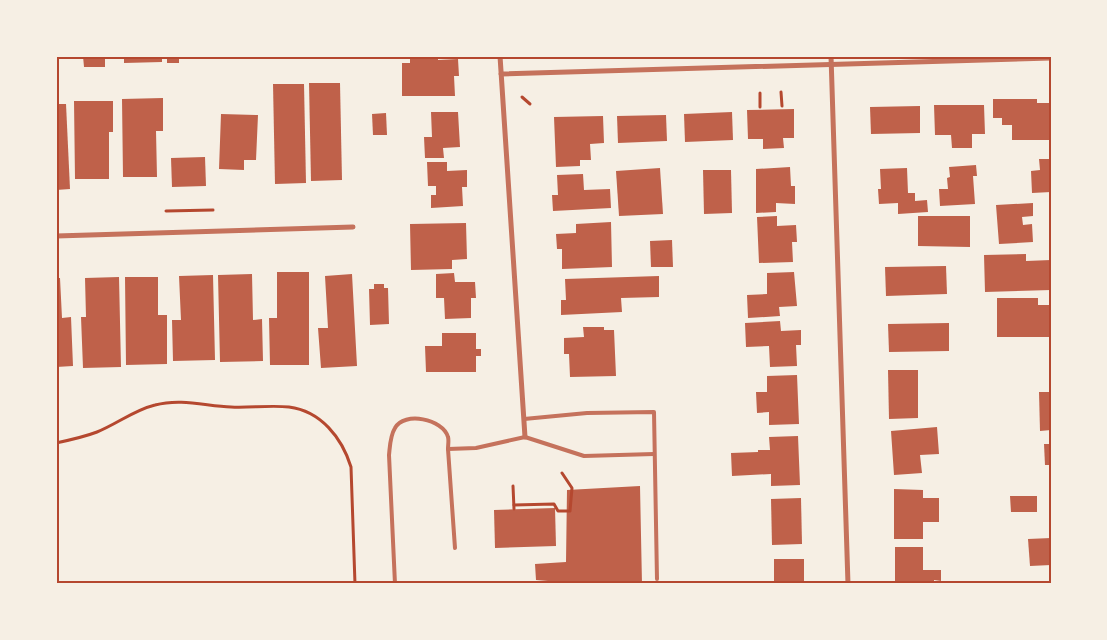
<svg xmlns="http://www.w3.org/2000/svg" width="1107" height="640" viewBox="0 0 1107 640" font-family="Commissioner,sans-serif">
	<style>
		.building { fill: #bf614a }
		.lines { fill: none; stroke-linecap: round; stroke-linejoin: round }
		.path { stroke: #b5482f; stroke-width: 3 }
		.service { stroke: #c5725c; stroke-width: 4 }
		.minor { stroke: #c5725c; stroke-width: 5 }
		.neatline { fill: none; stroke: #b5482f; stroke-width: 2 }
	</style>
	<rect width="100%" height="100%" fill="#f6efe4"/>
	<g class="building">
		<path d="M83,56H105V67H84Z"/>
		<path d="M124,56H162V62L124,63Z"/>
		<rect x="167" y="56" width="12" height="7"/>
		<path d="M410,56H438V60L458,59L459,76H454L455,96H402V63H410Z"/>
		<path d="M309,83H340L342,180L311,181Z"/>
		<path d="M273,84H304L306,183L275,184Z"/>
		<path d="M163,98V131H156L157,177H123L122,99Z"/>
		<path d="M993,99H1037V103H1051V140H1012V125H1002V118H993Z"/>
		<path d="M74,101H113V132H109V179H75Z"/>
		<path d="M56,104H66L70,189L56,190Z"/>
		<path d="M934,105H984L985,134H972V148H952L951,135H935Z"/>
		<path d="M920,106V133L871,134L870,107Z"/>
		<path d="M794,109V138H783L784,148L763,149V139H748L747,110Z"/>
		<path d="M431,112H458L460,147L443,148L444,158H425L424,137H432Z"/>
		<path d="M732,112L733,140L685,142L684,114Z"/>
		<path d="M386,113L387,135H373L372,114Z"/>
		<path d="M221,114L258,115L256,160H244V170L219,169Z"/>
		<path d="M666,115L667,141L618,143L617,116Z"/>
		<path d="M603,116L604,143L590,144L591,160H580V166L556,167L554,117Z"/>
		<path d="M205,157L206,186L172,187L171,158Z"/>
		<path d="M1039,159H1051V192L1032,193L1031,171L1040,170Z"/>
		<path d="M427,162H447V171L467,170V187H462L463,206L431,208V195H436V186H428Z"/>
		<path d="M976,165L977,176H973L975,204L940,206L939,189H948L947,178L950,177L949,167Z"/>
		<path d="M790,167L791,186H795V204L776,203V212L756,213V169Z"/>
		<path d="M660,168L663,214L619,216L616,171Z"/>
		<path d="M907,168L908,193H915V201L927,200L928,212L898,214V203L879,204L878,189H881L880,169Z"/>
		<path d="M703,170H731L732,213L704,214Z"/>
		<path d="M583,174L584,190L610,189L611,208L553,211L552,195H558L557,175Z"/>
		<path d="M1033,203V216L1022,217L1023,225L1032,224L1033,242L999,244L996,205Z"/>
		<path d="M777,216V226L796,225L797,242H792L793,262L759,263L757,217Z"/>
		<path d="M918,216H970V247L918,246Z"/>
		<path d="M611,222L612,267L562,269V249H557L556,234L576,233V224Z"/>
		<path d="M466,223L467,259L452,260V269L411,270L410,224Z"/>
		<path d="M672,240L673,267H651L650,241Z"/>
		<path d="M1026,254V261L1051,260V290L985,292L984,255Z"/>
		<path d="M946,266L947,294L886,296L885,267Z"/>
		<path d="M277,272H309V365H270L269,318H277Z"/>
		<path d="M794,272L797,306L779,307L780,316L748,318L747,295L767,294V273Z"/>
		<path d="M454,273L455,282H475L476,298H471V318L445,319L444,298H436V274Z"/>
		<path d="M252,274L253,320L262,319L263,361L220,362L218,275Z"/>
		<path d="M352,274L357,366L321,368L318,328H328L325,276Z"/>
		<path d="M213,275L215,360L173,361L172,320H181L179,276Z"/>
		<path d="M659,276V297L621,298L622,312L561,315V300H566L565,279Z"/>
		<path d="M119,277L121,367L83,368L81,317H86L85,278Z"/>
		<path d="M125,277H158V315H167V364L126,365Z"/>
		<path d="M56,278H60L62,318L71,317L73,366L56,367Z"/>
		<path d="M374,284H384V288H388L389,324L370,325L369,289H374Z"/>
		<path d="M997,298H1038V305H1051V337H997Z"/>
		<path d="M780,321L781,331L801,330V345H796L797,366L770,367L769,346L746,347L745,323Z"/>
		<path d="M949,323V351L889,352L888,324Z"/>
		<path d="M583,327H604V330H614L616,376L570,377L569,354H564V338L584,337Z"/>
		<path d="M442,333H476V349H481V356H476V372H426L425,346H442Z"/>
		<path d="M888,370H918V418L889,419Z"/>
		<path d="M797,375L799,424L769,425V412L757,413L756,392H767V376Z"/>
		<path d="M1039,392H1051V430L1040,431Z"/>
		<path d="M937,427L939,454L920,455L922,473L894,475L891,431Z"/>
		<path d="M798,436L800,485L771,486V474L732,476L731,453L758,452V450H770L769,437Z"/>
		<path d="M1044,444H1051V465H1045Z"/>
		<path d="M640,486L642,584H548V581L536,580L535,564L566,562L567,490Z"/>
		<path d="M894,489L923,490V498H939V522H923V539H894Z"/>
		<path d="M1010,496H1037V512H1011Z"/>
		<path d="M801,498L802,544L772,545L771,499Z"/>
		<path d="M555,508L556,546L495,548L494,510Z"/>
		<path d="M1051,538V565L1030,566L1028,539Z"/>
		<path d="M895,547H923V570H941V581L934,580V584H895Z"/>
		<rect x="774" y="559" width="30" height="25"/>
	</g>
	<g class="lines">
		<g class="path">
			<path d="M781,92L782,106"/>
			<path d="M760,93V107"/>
			<path d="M522,97L530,104"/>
			<path d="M166,211L213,210"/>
			<path d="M56,443C70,440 84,437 97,432C117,424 134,410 155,405C181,398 206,406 231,407C250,408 270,405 289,407C321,411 342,438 351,467L355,584"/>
			<path d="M513,486L514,509"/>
			<path d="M514,505L554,504L558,511H570L572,488L562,473"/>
		</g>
		<g class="service">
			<path d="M524,419L587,413L654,412L657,579"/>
			<path d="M455,548L448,449L476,448L525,437L584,456L654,454"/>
			<path d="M395,584L389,455C390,446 390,436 395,428C404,411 443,419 448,437C449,440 448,445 448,449"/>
		</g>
		<g class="minor">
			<path d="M500,56L525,437"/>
			<path d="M831,56L848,584"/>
			<path d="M501,74L1051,58"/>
			<path d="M56,236L353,227"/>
		</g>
	</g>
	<rect width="1107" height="640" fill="none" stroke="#f6efe4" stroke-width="115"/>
	<rect x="58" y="58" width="992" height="524" class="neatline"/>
</svg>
